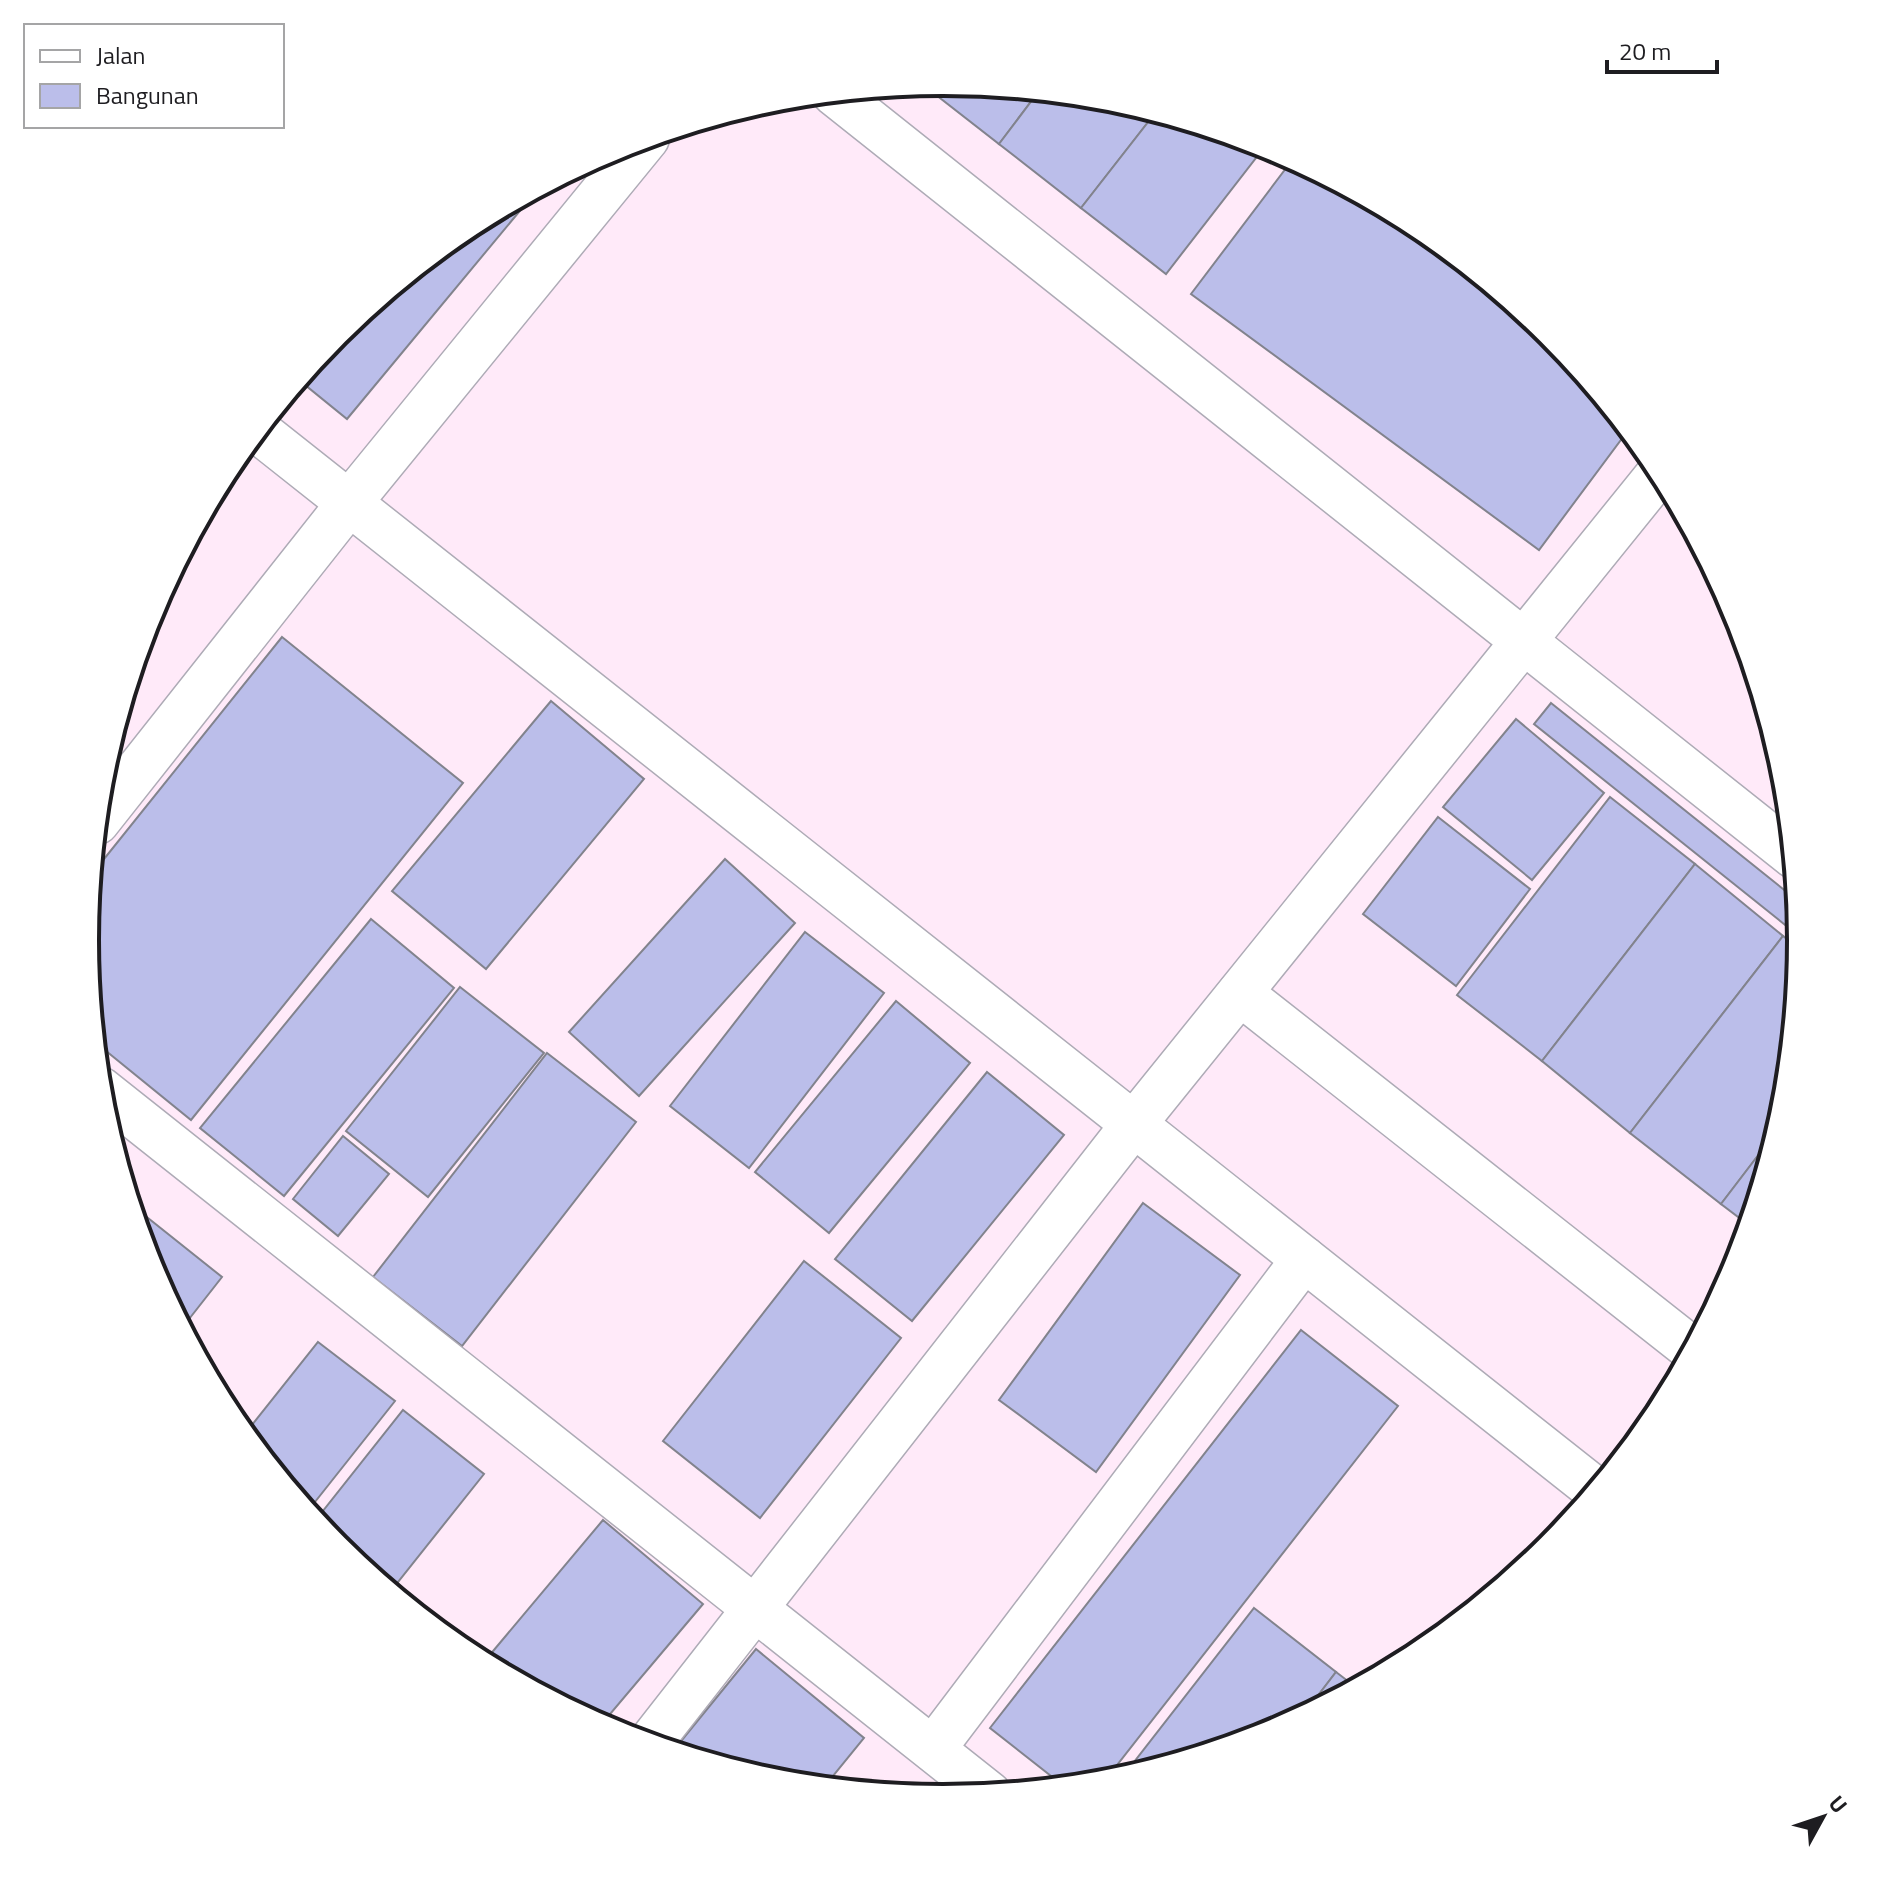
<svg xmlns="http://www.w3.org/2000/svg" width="1887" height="1881" viewBox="0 0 1887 1881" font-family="'Titillium Web',sans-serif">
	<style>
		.industrial { fill: #ffeaf9 }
		.building { fill: #bbbeea; stroke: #82838d; stroke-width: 2 }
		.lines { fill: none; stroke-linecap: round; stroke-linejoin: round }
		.minor-casing { stroke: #aeabb6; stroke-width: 47 }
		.minor { stroke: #fff; stroke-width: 44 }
		.rim { fill: none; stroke: #1e1d21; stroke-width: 4 }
	</style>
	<rect width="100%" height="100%" fill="#fbfaff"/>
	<circle class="industrial" cx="944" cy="941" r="856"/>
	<g class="building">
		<path d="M944,82L1039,91L999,144L922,84Z"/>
		<path d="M1039,91L1111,99L1156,112L1081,208L999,144Z"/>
		<path d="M1156,112L1266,145L1166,274L1081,208Z"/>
		<path d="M1293,159L1421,227L1551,334L1629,429L1539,550L1191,294Z"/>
		<path d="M538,189L347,419L299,380L337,333L467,226Z"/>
		<path d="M282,637L463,783L191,1120L95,1042L85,940L92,874Z"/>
		<path d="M551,701L644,779L486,969L392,891Z"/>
		<path d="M1551,703L1798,901L1799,915L1789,928L1534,724Z"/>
		<path d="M1516,719L1604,793L1532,880L1443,807Z"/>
		<path d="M1610,797L1695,864L1542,1061L1457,995Z"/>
		<path d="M1438,817L1530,889L1456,986L1363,914Z"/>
		<path d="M725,859L795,923L639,1096L569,1032Z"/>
		<path d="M1695,864L1783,936L1630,1133L1542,1061Z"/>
		<path d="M371,919L454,988L284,1196L200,1128Z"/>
		<path d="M805,932L884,993L749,1168L670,1106Z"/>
		<path d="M1783,936L1801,950L1785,1108L1779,1128L1721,1204L1630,1133Z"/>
		<path d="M460,987L544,1053L428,1197L346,1131Z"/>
		<path d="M896,1001L970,1063L829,1233L755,1172Z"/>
		<path d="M547,1053L636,1122L462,1346L373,1277Z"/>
		<path d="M987,1072L1064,1135L912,1321L835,1259Z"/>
		<path d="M1779,1128L1750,1226L1721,1204Z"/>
		<path d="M343,1136L389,1174L338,1236L293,1199Z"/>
		<path d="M1143,1203L1240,1275L1096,1472L999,1400Z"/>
		<path d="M131,1204L143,1214L136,1223Z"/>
		<path d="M143,1214L222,1277L182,1328L150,1269L136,1223Z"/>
		<path d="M804,1261L901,1338L760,1518L663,1441Z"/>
		<path d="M1301,1330L1398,1406L1103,1783L1065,1787L990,1728Z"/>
		<path d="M318,1342L395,1401L307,1512L244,1435Z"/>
		<path d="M403,1410L484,1474L390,1592L336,1547L315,1521Z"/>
		<path d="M603,1520L703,1604L600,1726L483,1663Z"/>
		<path d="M1254,1608L1336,1672L1300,1719L1272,1734L1120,1780Z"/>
		<path d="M756,1649L864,1738L824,1787L776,1782L673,1751Z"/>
		<path d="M1336,1672L1357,1688L1300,1719Z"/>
	</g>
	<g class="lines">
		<defs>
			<g id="minor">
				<path d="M834,93L1794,856"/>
				<path d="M257,430L1597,1491"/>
				<path d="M97,822L350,502L647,138"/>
				<path d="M1240,993L1693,1350"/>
				<path d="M100,1089L989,1794"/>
				<path d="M649,1744L1133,1125L1661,471"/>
				<path d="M933,1749L1304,1259"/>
			</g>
		</defs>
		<use href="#minor" class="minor-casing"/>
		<use href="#minor" class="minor"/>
	</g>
	<path d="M0 0H1887V1881H0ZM99 940a844 844 0 1 1 1688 0a844 844 0 1 1-1688 0Z" fill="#fff" fill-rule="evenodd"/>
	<path class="rim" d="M99 940a844 844 0 1 1 1688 0a844 844 0 1 1-1688 0Z"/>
	<rect x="24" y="24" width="260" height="104" fill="#ffffff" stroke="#a5a5a6" stroke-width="2"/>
	<rect x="40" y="50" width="40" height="12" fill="#ffffff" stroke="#a5a5a6" stroke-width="2"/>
	<text x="96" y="64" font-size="24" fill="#1e1d21">Jalan</text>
	<rect x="40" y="84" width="40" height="24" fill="#bbbeea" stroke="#a5a5a6" stroke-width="2"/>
	<text x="96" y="104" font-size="24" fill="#1e1d21">Bangunan</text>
	<g transform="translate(1823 1817) rotate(50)" stroke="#ffffff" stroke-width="6" paint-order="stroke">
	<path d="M0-6L14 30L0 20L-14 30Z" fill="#1e1d21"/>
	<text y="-12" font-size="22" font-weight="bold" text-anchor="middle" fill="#1e1d21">U</text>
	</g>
	<path d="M1607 60v12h110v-12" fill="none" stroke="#1e1d21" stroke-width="4"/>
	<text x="1619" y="60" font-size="24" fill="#1e1d21" stroke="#ffffff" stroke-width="6" paint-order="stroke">20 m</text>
</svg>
